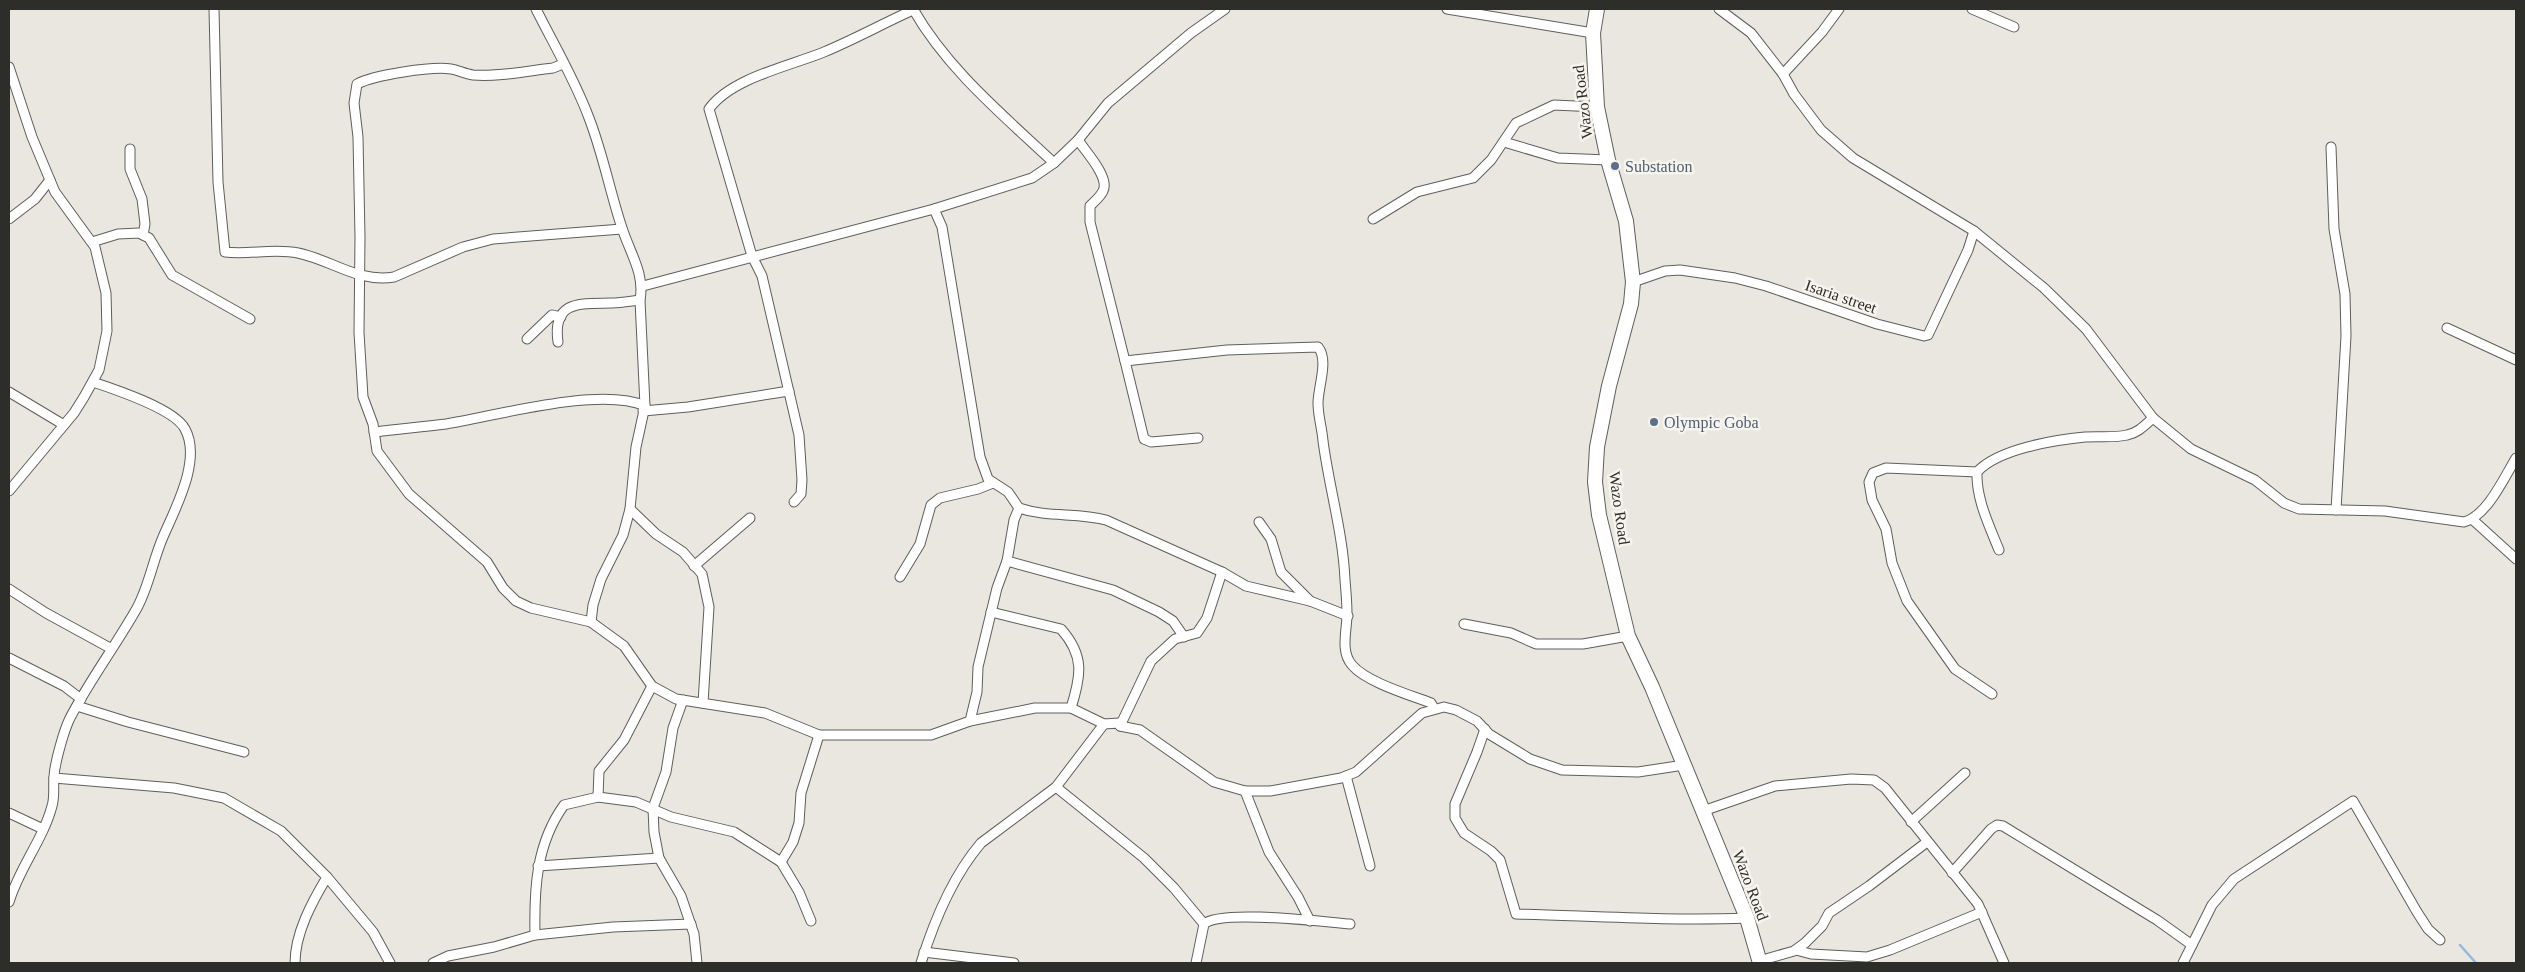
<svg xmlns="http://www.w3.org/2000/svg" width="2525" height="972" viewBox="0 0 2525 972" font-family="Georgia,serif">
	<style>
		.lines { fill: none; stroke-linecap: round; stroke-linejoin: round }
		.stream { stroke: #94b9da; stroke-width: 2.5 }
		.minor-casing { stroke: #605e59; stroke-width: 11 }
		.secondary-casing { stroke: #605e59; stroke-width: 16 }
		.minor { stroke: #fff; stroke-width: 9 }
		.secondary { stroke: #fff; stroke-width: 14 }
		.service-dot { fill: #5c6f8a; stroke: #f6f4ed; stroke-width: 2 }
		.labels { text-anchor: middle; stroke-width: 5; stroke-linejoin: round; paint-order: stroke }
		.street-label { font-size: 16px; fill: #2d2d2a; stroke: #f6f4ed }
		.service-label { font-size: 16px; fill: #4e5e75; stroke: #f6f4ed; text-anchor: start }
	</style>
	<rect width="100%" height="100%" fill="#e9e7e0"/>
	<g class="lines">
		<path class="stream" d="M2460,945L2476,963"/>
		<defs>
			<g id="minor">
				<path d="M214,9L218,182L225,252C249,255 274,248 298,253C332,260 358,283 394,277L463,247L493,239L622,229"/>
				<path d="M536,9C554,45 575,80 589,118C603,154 610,192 622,228C630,253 645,274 640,300L645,406L636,447L630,509L623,535L601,579L593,605L591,622"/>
				<path d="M913,9C948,70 1003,115 1054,163"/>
				<path d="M1447,9L1593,33"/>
				<path d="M1719,9L1751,33L1783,74L1794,94L1821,130L1853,158L1974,231L2044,288L2086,329L2153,418L2191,449L2255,480L2284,503L2299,509L2385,511L2464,522C2487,516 2504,478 2516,458"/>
				<path d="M1972,9L2014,27"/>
				<path d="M563,64L553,68C527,71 499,77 473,75C465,74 458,70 451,69C432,66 374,75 357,84L354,103L358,137L360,237L359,333L363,397L373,424L377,451L409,494L487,562L503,588L516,601L531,608L591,622L624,646L652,686L676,699L765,713L819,735H931L970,721L1035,708H1071L1104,724L1119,723L1120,726L1140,730L1214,782L1245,791H1270L1341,778L1356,772L1422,713L1444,707L1456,710L1477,721L1489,734L1530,759L1562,770L1638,772L1684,765"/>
				<path d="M9,67L32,137L55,192L95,247L106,293L107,331L99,370L84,397L74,413L9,491"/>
				<path d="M1783,74L1822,32L1839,9"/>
				<path d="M1078,140C1085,151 1110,177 1103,191C1101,196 1094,202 1090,206V222L1125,361"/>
				<path d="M1504,142L1558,158L1608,160"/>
				<path d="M2331,147L2334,229L2345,294L2346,336L2336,510"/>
				<path d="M130,149V169L142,199L145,224L143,235"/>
				<path d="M934,209L942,227L980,457L988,479L1008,492L1019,508C1048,518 1077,512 1106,520L1222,572L1246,586L1310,601L1348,616"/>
				<path d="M9,219L35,199L50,180"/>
				<path d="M1373,219L1417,192L1473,178L1491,160L1516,123L1554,105L1597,107"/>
				<path d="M92,242L118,234L139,233L149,238L172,275L250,319"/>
				<path d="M1633,282L1665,271L1680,270L1735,278L1766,286L1877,324L1924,336L1928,335L1968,250L1974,231"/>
				<path d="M643,286L934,209L1032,178L1054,163L1078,140L1108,103L1191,33L1225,9"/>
				<path d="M2447,328L2516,360"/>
				<path d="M527,339L552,315L561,317"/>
				<path d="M558,342C552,299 582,304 612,303C622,303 631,301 640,300"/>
				<path d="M9,392L64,425"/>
				<path d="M643,411L688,407L789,391"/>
				<path d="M374,432C398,429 422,427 446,424C496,416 600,386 645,406"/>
				<path d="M1198,438L1151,442L1144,439L1125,361L1227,350L1318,347C1329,360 1318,387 1318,403C1318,416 1322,428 1323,441C1329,487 1343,533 1345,580C1346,591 1347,603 1347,614C1347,631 1340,651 1352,665C1366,682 1410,695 1431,703L1434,708"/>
				<path d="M1977,472L1886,468L1873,473L1869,482L1872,500L1886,529L1892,563L1907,601L1955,669L1992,694"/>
				<path d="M794,502L801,494L802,480L799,435L762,276L752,256L709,109C731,78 790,66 824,52C855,39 884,23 915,9"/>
				<path d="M630,509L656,534L683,552L702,574L709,607L703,703"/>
				<path d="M2473,520L2516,559"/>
				<path d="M1259,522L1271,539L1281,572L1310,601"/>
				<path d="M1999,550C1989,525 1976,499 1977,472C1998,449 2054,440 2085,437C2099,436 2114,438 2127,435C2138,433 2145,425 2153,418"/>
				<path d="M1007,561L1113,590L1159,612L1173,621L1184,637"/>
				<path d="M694,566L750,518"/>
				<path d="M900,577L920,544L931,505L940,498L978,489L993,483"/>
				<path d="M9,589L46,613L110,648"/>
				<path d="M991,612L1061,629C1085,656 1081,676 1071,708"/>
				<path d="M1464,624L1511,633L1536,644H1583L1628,636"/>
				<path d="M9,658L64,686L81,699"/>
				<path d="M683,700L673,728L666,772L653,808L654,832L659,858L681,896L694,934L697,963"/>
				<path d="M77,706L128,722L244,752"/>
				<path d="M970,721L977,692L978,667L997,588L1007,561L1014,520L1019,508"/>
				<path d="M1120,726L1151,661L1175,639L1197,633L1207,618L1222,572"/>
				<path d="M1485,729L1477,752L1455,804V818L1464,833L1491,851L1500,860L1516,914C1593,916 1670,921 1747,918"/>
				<path d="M1346,776L1370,866"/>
				<path d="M54,778L174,788L224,798L281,831L327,877L373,932L390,963"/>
				<path d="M1056,787L1144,858L1174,888L1204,924"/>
				<path d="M1245,791L1269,852L1298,897L1310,921"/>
				<path d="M598,797L599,771L624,740L652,686"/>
				<path d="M1703,811L1775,786L1851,779L1874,780L1885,788L1978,904L2004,963"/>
				<path d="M9,813L43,829"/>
				<path d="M1911,822L1965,773"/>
				<path d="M781,862L799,892L811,921"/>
				<path d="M538,866L659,858"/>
				<path d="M1952,873L1991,829L1997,825L2003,826L2157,920L2192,945"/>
				<path d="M9,902C19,868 43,840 52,806C55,797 53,785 54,776C55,762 64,730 70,718C90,680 116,645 137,608C149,586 153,560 163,537C175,509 202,460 185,429C175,409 114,389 93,382"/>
				<path d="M535,935C534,889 536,844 564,805L598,797L636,802L671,817L734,832L781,862L793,842L799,823L801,793L819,735"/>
				<path d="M1796,950L1811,954L1867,957L1890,950L1982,912"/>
				<path d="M924,952L1014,963"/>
				<path d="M1759,961L1794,951L1805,943L1822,926L1829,913L1869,886L1927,842"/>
				<path d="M295,963C295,933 312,902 327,877"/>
				<path d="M433,963L448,956L494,947L535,935L613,927L691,924"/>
				<path d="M921,963C934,921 952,877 981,843L1056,787L1104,724"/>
				<path d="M1196,963L1204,924C1220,909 1325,922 1350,924"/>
				<path d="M2183,963L2212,905L2234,879L2353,801L2417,912L2428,929L2440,940"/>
			</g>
			<path id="secondary" d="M1597,9L1593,33L1597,107L1608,160L1626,221L1633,282L1631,304L1609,386L1597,447L1595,482L1599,515L1628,636L1652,687L1747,918L1760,963"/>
		</defs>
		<use href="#minor" class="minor-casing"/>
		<use href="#secondary" class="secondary-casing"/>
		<use href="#minor" class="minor"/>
		<use href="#secondary" class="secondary"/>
	</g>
	<g class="service-dot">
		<circle cx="1615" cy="166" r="5"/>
		<circle cx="1654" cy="422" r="5"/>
	</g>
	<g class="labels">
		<g class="street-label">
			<text transform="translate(1582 102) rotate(-97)" y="6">Wazo Road</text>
			<text transform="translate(1841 296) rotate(19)" y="6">Isaria street</text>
			<text transform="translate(1620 508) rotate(82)" y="6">Wazo Road</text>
			<text transform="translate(1751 885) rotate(69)" y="6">Wazo Road</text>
		</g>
		<g class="service-label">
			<text x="1625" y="172">Substation</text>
			<text x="1664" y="428">Olympic Goba</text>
		</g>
	</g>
	<rect width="2525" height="972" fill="none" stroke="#2d2d2a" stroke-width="20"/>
</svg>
